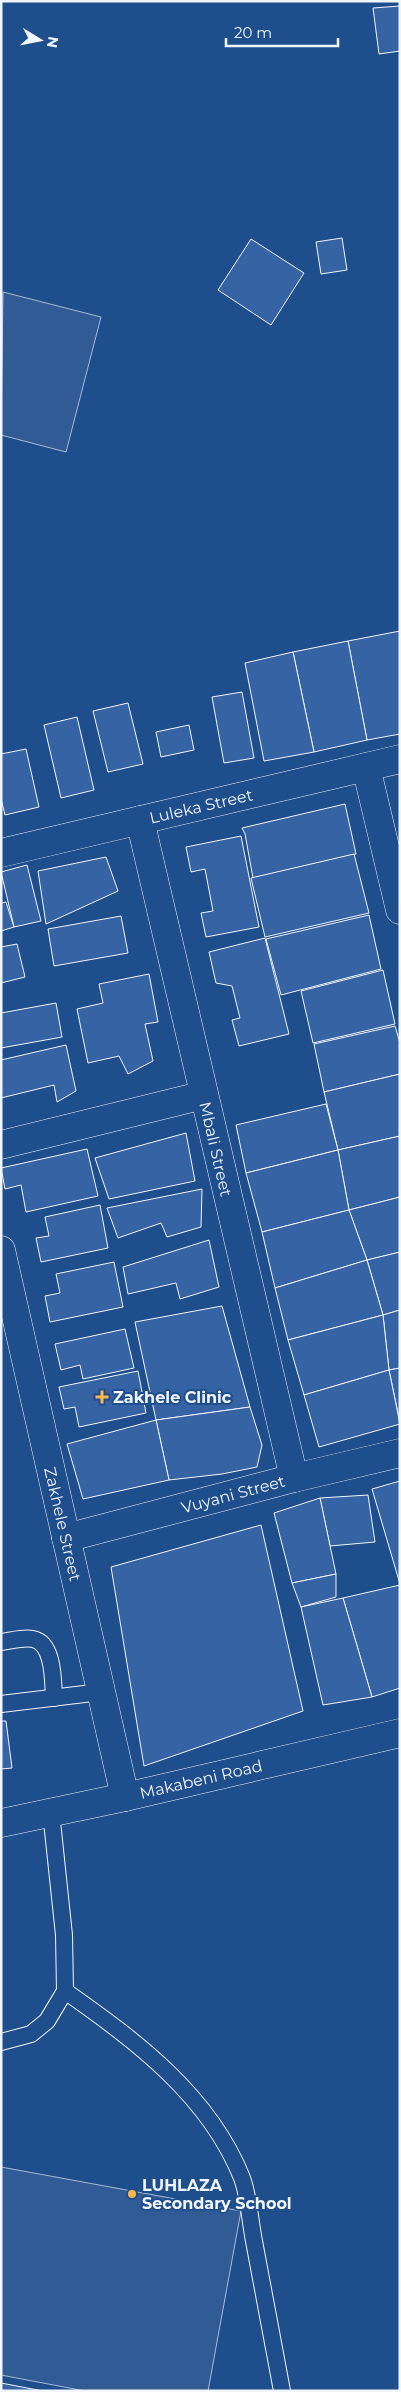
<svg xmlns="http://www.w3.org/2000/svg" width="401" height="2392" viewBox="0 0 401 2392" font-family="Montserrat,sans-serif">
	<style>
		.green { fill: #305b95; stroke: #a8bbd7 }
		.building { fill: #3563a3; stroke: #f2f6ff }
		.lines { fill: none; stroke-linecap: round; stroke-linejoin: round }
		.lane-casing { stroke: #f2f6ff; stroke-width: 18 }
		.street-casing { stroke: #f2f6ff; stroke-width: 29 }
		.lane { stroke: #1f4e8c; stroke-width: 16 }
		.street { stroke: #1f4e8c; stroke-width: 28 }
		.poi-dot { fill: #ffb74d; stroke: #1f4e8c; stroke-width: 2 }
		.labels { text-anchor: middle; stroke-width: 4; stroke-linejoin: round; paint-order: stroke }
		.street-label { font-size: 16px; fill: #f2f6ff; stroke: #1f4e8c }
		.poi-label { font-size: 16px; font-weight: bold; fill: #f2f6ff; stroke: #1f4e8c; text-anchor: start }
	</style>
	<rect width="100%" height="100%" fill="#1f4e8c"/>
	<g class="green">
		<path d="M3,292L101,317L66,452L1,435Z"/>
		<path d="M1,2167L241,2211L208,2391H85L1,2375Z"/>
	</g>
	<g class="building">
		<path d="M400,6V51L379,54L373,8Z"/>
		<path d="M342,238L347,270L321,274L316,242Z"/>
		<path d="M251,239L304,273L271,325L218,290Z"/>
		<path d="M400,631V734L367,740L348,641Z"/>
		<path d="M348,641L367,740L314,752L293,652Z"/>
		<path d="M293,652L314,752L264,761L245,663Z"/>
		<path d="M242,692L254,758L224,763L212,697Z"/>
		<path d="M128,703L143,764L108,772L93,711Z"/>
		<path d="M77,717L94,790L61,798L44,725Z"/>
		<path d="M189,725L194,750L161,757L156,732Z"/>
		<path d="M26,749L39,807L5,815L1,799V754Z"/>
		<path d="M345,804L356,854L253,878L245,834L242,828Z"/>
		<path d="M241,836L259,927L206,937L201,913L213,911L205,869L191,872L186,847Z"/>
		<path d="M354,854L369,913L265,937L251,878Z"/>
		<path d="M106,857L118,891L46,924L38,871Z"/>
		<path d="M27,865L41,921L14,927L1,872Z"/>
		<path d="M6,902L14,927L1,931V903Z"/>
		<path d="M369,915L381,969L281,995L266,939Z"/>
		<path d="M121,916L128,953L54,966L48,929Z"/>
		<path d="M265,938L289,1034L239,1046L232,1020L240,1018L232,986L216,983L209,952Z"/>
		<path d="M17,944L25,977L1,983V947Z"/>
		<path d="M383,970L395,1024L313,1043L301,991Z"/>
		<path d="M149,974L158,1022L145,1024L153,1061L128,1074L119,1056L88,1063L77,1009L103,1003L99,984Z"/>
		<path d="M56,1003L62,1037L1,1048V1013Z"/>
		<path d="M395,1026L400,1043V1074L324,1092L314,1044Z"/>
		<path d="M66,1045L76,1091L57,1102L54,1085L1,1098V1060Z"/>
		<path d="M400,1074V1136L338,1150L324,1092Z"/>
		<path d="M326,1104L338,1150L246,1173L236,1125Z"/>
		<path d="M186,1133L195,1181L109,1199L95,1158Z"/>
		<path d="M400,1136V1197L349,1210L338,1150Z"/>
		<path d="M87,1149L98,1196L26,1212L21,1185L5,1189L1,1168Z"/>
		<path d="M338,1150L349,1210L262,1232L246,1173Z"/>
		<path d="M202,1189L201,1227L167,1237L161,1223L118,1238L107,1208Z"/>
		<path d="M400,1197V1252L367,1260L349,1210Z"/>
		<path d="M100,1205L108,1248L41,1262L36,1238L49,1236L45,1217Z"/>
		<path d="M349,1210L367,1260L275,1288L262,1232Z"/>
		<path d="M209,1240L219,1287L180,1299L176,1283L128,1294L123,1267Z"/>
		<path d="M400,1252V1310L383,1315L367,1260Z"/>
		<path d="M367,1260L383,1315L288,1340L275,1288Z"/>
		<path d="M114,1262L123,1307L50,1322L45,1296L60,1293L56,1274Z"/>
		<path d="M222,1306L250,1407L156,1420L135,1322Z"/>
		<path d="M400,1310V1368L389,1370L383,1315Z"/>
		<path d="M383,1315L389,1370L304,1395L288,1340Z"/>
		<path d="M125,1329L134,1368L83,1379L80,1365L61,1370L55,1344Z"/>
		<path d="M400,1368V1423L389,1370Z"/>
		<path d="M389,1370L400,1424L319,1447L304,1395Z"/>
		<path d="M138,1371L146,1413L79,1427L75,1407L64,1409L59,1387Z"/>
		<path d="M250,1407L262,1445L257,1467L222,1474L169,1480L156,1420Z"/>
		<path d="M156,1420L169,1480L83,1499L67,1444Z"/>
		<path d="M400,1481V1584L372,1489Z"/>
		<path d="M368,1495L375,1542L330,1546L320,1498Z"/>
		<path d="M320,1498L336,1574L292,1583L274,1513Z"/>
		<path d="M261,1525L303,1711L144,1766L111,1567Z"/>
		<path d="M336,1574V1597L301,1607L292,1583Z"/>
		<path d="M400,1585V1688L372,1697L343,1598Z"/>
		<path d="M343,1598L372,1697L323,1705L301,1607Z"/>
		<path d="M1,1721H6L12,1768L1,1769Z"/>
		<path d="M1,2383L43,2391H1Z"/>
	</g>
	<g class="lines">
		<defs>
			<g id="lane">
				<path d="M1,1642C11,1641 23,1637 33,1639C54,1643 53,1681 54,1698"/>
				<path d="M1,1704L101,1692"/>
				<path d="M65,1991C136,2041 209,2095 242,2178C249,2197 250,2221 254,2241C263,2291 273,2341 282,2391"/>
				<path d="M1,2042L31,2034L47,2021L65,1991L64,1935L51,1812"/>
			</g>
			<g id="street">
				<path d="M366,767L400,910"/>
				<path d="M140,820L294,1478"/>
				<path d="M1,853L400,759"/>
				<path d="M1,1145L204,1095"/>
				<path d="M1,1250L125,1797"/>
				<path d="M66,1538L294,1478L400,1453"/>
				<path d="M1,1823L125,1797L400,1733"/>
			</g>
		</defs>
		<use href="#lane" class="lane-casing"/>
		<use href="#street" class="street-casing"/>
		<use href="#lane" class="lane"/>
		<use href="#street" class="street"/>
	</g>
	<g class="poi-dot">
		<path d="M99.5 1389.5h5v5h5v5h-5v5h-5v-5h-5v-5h5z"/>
		<circle cx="132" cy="2194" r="5"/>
	</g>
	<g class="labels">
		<g class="street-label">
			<text transform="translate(201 806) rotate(-13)" y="6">Luleka Street</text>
			<text transform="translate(216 1149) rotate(77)" y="6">Mbali Street</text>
			<text transform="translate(233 1494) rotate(-15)" y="6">Vuyani Street</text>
			<text transform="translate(63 1524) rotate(77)" y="6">Zakhele Street</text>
			<text transform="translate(201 1779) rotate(-13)" y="6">Makabeni Road</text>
		</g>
		<g class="poi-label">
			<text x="113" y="1403">Zakhele Clinic</text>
			<text x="142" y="2191">LUHLAZA<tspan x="142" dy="18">Secondary School</tspan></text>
		</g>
	</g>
	<rect width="401" height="2392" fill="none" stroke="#f2f6ff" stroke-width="5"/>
	<g transform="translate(40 40) rotate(100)" stroke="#1f4e8c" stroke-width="4" paint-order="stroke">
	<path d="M0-4L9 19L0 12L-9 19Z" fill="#f2f6ff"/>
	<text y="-8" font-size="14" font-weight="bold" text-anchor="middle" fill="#f2f6ff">N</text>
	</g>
	<path d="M226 38v8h112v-8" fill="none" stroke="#f2f6ff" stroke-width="2.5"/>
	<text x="234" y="38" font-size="15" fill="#f2f6ff" stroke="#1f4e8c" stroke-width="4" paint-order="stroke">20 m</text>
</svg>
